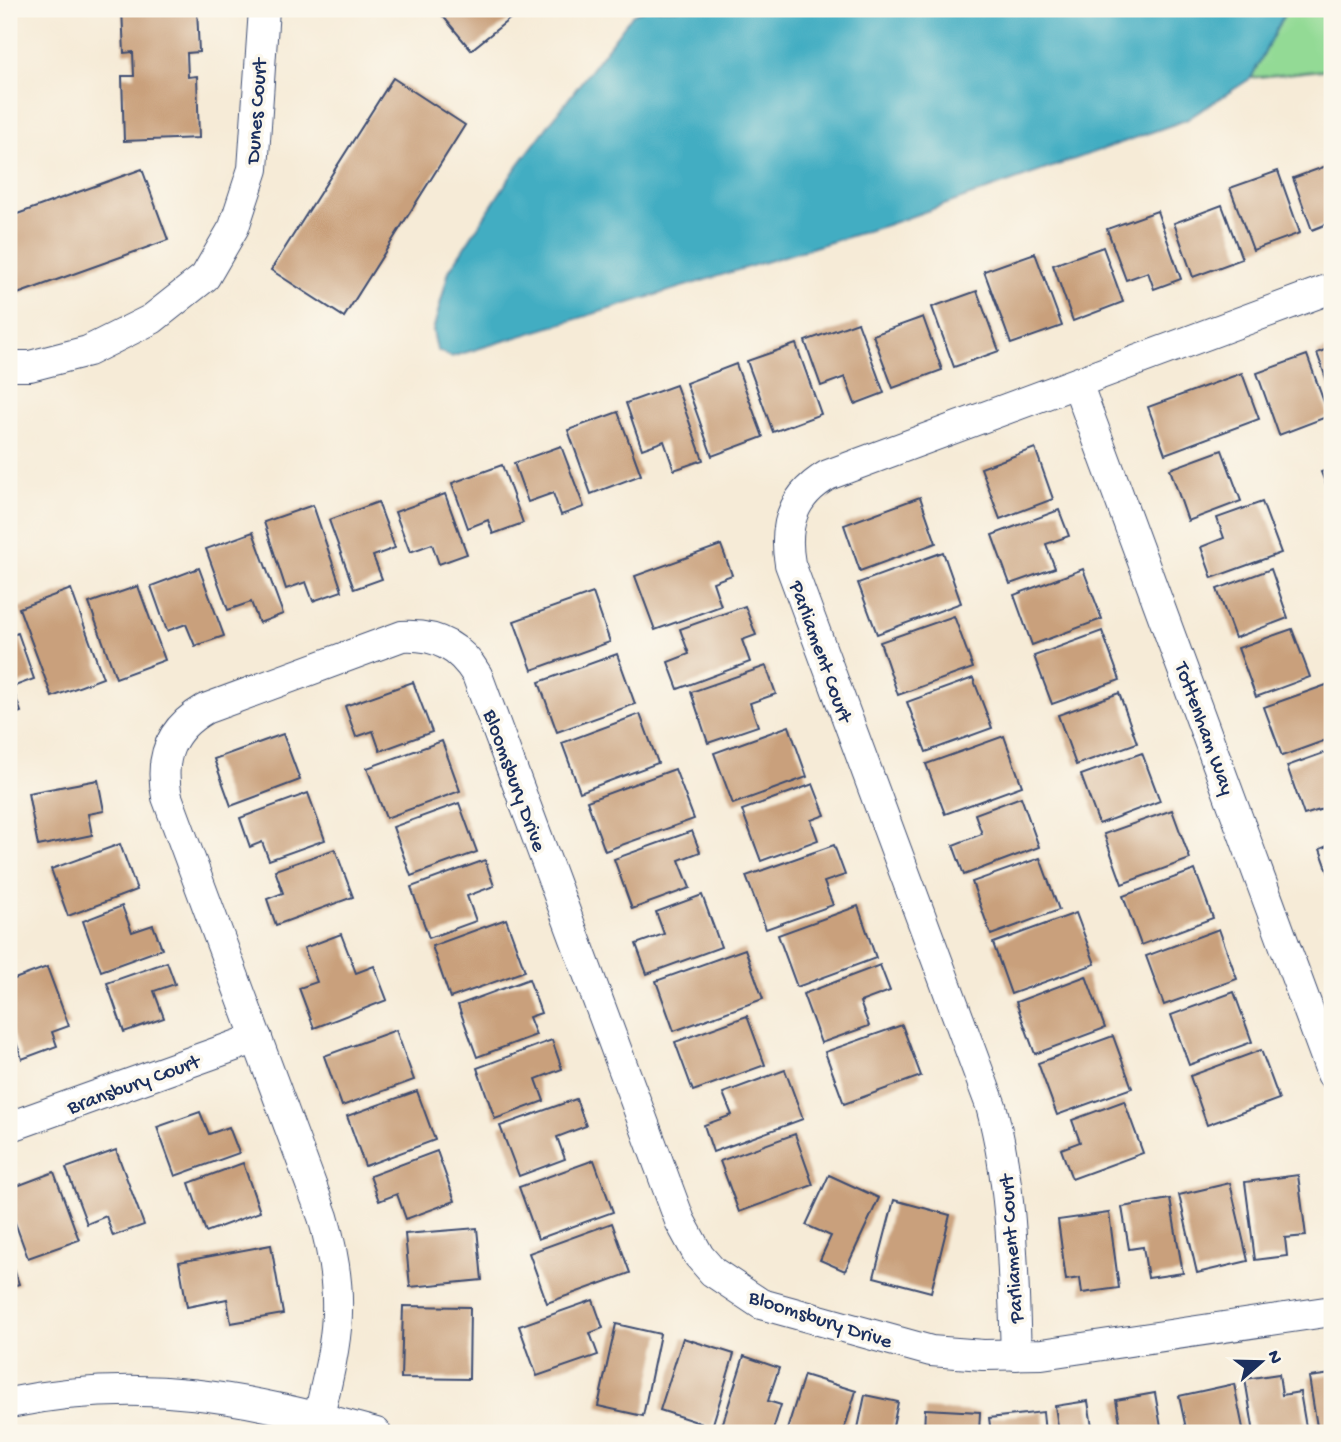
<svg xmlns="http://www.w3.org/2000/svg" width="1341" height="1442" viewBox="0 0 1341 1442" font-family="'Gochi Hand',sans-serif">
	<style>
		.green { fill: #93da95; stroke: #57847a; stroke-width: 2 }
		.water { fill: #43adc2; stroke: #2f6e90; stroke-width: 2 }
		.building { fill: #c9a07b }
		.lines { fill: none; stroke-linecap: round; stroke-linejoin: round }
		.minor-casing { stroke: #3c4b70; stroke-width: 32 }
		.minor { stroke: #fff; stroke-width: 30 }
		.labels { text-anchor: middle; stroke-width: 7; stroke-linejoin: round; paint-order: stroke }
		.street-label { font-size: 21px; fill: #1b2f5e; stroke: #fbf7ec }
	</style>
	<rect width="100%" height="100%" fill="#fbf7ec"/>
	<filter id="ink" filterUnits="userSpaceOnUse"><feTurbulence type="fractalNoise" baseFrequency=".0143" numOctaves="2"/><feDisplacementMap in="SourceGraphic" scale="14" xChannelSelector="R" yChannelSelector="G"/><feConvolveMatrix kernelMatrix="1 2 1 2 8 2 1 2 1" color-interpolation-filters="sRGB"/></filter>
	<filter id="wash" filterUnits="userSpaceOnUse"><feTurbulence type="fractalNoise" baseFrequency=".00686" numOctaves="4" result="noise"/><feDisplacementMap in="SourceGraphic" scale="28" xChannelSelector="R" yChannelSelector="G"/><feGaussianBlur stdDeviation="1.57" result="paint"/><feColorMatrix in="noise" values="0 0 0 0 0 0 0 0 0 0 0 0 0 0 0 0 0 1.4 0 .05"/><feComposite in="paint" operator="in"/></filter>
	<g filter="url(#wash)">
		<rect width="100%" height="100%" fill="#f6ebd7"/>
		<path class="green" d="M1287,9H1332V69L1251,78Z"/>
		<path class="water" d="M646,9H1287L1251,78L1186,120L887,225L451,357L437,350L433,331L449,271L516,168L633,14Z"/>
		<g id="blocks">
			<g class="building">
				<path d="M122,9H197L199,52L187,53L188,77L197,76L199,138L124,141L122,76H134L133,52L124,53Z"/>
				<path d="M437,9H522L471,50Z"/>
				<path d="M393,78L465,125L344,317L271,270Z"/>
				<path d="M1332,164V222L1312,230L1293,178Z"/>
				<path d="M142,169L168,240L9,297V217Z"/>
				<path d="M1278,171L1300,233L1253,250L1230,188Z"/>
				<path d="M1222,205L1242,259L1193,277L1174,223Z"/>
				<path d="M1157,211L1181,279L1154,289L1148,272L1126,280L1107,229Z"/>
				<path d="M1103,247L1123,302L1073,321L1053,265Z"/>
				<path d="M1035,253L1062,326L1011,344L984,271Z"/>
				<path d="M977,291L999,351L954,367L932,307Z"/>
				<path d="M923,317L942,370L893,388L873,335Z"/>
				<path d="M858,322L884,393L855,404L845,377L821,386L805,341Z"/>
				<path d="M796,344L821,414L773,432L747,361Z"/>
				<path d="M1332,347V395L1317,353Z"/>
				<path d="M1307,355L1329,416L1279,435L1257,373Z"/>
				<path d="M736,364L763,437L712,456L686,383Z"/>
				<path d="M1242,373L1259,419L1165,454L1148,407Z"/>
				<path d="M676,385L703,460L674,470L664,441L642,449L626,403Z"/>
				<path d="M618,412L641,475L591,494L568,430Z"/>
				<path d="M561,446L584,507L561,515L553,493L528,502L514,463Z"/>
				<path d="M1035,448L1053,499L1000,519L981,468Z"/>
				<path d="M1222,450L1241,501L1188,521L1170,469Z"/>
				<path d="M502,465L523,523L493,534L488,520L468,528L452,483Z"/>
				<path d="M1332,468V499L1321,472Z"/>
				<path d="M445,494L467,554L439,564L432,544L410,552L395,512Z"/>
				<path d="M920,497L936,543L860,571L844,525Z"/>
				<path d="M378,502L395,548L373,556L382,579L354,589L329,520Z"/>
				<path d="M1262,502L1281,553L1212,578L1201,547L1224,538L1217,518Z"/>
				<path d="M313,505L342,591L313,601L306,582L286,589L264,522Z"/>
				<path d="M1059,510L1069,536L1046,544L1055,568L1010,584L992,535Z"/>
				<path d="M253,532L283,614L259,623L251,602L228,610L206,549Z"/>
				<path d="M721,545L732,575L713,582L721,606L655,630L635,576Z"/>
				<path d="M943,552L961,603L877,634L858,583Z"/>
				<path d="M199,568L224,636L195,646L186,624L167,631L151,586Z"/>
				<path d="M1083,569L1102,619L1032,645L1014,595Z"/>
				<path d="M1271,569L1288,618L1235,638L1217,589Z"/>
				<path d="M138,586L165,660L116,678L89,603Z"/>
				<path d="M71,589L103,678L52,697L19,608Z"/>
				<path d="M593,593L610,642L532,670L514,621Z"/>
				<path d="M745,606L756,635L742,640L750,662L678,689L668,662L689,654L680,629Z"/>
				<path d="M954,616L973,668L898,695L880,642Z"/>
				<path d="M1292,629L1310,677L1256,697L1238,648Z"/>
				<path d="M1102,631L1120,680L1052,704L1034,656Z"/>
				<path d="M18,633L34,679L12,687L21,712L9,716V636Z"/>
				<path d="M617,654L635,704L557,732L539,682Z"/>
				<path d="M766,666L776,694L750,703L758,726L708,743L691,692Z"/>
				<path d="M973,678L992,728L926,752L907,702Z"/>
				<path d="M413,682L432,732L380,751L373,731L356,737L345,706Z"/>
				<path d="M1332,683V738L1282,756L1264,707Z"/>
				<path d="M1119,693L1137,743L1076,765L1058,715Z"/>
				<path d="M640,714L658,763L580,792L562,743Z"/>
				<path d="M789,726L807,777L733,804L714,753Z"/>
				<path d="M283,734L300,780L231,806L214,759Z"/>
				<path d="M1004,736L1022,786L945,814L926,764Z"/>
				<path d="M442,741L460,791L386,818L367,768Z"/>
				<path d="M1332,750V806L1304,815L1287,766Z"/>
				<path d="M1142,753L1160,801L1099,824L1081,775Z"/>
				<path d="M675,769L694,819L605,851L587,801Z"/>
				<path d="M98,780L104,811L88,814L92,835L38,846L28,793Z"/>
				<path d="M813,784L825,815L811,820L818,840L761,861L742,810Z"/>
				<path d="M308,793L325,840L269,860L262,842L250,847L240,818Z"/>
				<path d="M1021,797L1039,847L964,875L953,845L982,834L975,814Z"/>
				<path d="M459,803L477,852L411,876L393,827Z"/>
				<path d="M1172,810L1190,859L1122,884L1104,834Z"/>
				<path d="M692,831L700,852L679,860L690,888L632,909L614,859Z"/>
				<path d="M120,844L137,890L68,916L51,869Z"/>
				<path d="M1332,844V876L1330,877L1320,849Z"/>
				<path d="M834,845L845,875L824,882L833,905L766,929L746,876Z"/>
				<path d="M335,849L353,897L276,925L267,899L283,893L275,870Z"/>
				<path d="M1040,858L1059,910L991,935L972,882Z"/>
				<path d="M485,860L494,886L467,896L476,921L429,938L411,887Z"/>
				<path d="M1195,870L1213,918L1141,945L1123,896Z"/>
				<path d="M702,895L721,947L647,974L636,944L664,934L656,912Z"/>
				<path d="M122,906L132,932L153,925L162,949L101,971L83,921Z"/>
				<path d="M858,906L876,958L797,987L778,935Z"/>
				<path d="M1076,913L1095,964L1011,994L993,943Z"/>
				<path d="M506,919L525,971L450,998L432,946Z"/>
				<path d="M1219,929L1237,979L1164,1005L1146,956Z"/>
				<path d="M341,934L356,973L374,966L387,1000L314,1028L299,988L317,982L304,948Z"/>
				<path d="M745,949L763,999L674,1031L656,981Z"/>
				<path d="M167,962L175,984L154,991L164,1018L124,1032L107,983Z"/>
				<path d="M880,965L890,991L860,1002L869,1026L821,1043L803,994Z"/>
				<path d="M47,967L69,1026L52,1032L57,1046L22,1059L9,1022V981Z"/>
				<path d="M1086,976L1105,1028L1035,1054L1016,1002Z"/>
				<path d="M529,979L541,1013L529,1017L536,1035L477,1057L458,1005Z"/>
				<path d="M1234,992L1252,1042L1189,1065L1171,1015Z"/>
				<path d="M747,1016L765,1065L693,1091L675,1042Z"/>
				<path d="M902,1025L921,1076L844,1104L825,1052Z"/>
				<path d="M396,1030L414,1080L342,1106L324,1056Z"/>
				<path d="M1113,1036L1132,1088L1057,1115L1038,1063Z"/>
				<path d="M552,1040L562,1069L536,1079L544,1101L495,1119L477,1068Z"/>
				<path d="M1261,1050L1279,1099L1207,1125L1190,1076Z"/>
				<path d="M785,1070L803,1119L713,1152L704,1125L732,1115L723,1093Z"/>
				<path d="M417,1091L435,1140L365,1166L347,1116Z"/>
				<path d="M576,1099L586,1126L557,1137L565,1159L519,1176L500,1126Z"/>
				<path d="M1124,1101L1143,1153L1072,1179L1061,1149L1080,1142L1072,1120Z"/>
				<path d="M200,1112L209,1134L229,1127L239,1153L175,1176L157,1127Z"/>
				<path d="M795,1134L813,1185L739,1212L720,1161Z"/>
				<path d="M116,1150L144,1225L113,1236L106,1216L87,1224L66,1168Z"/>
				<path d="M437,1151L455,1201L406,1219L397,1194L379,1201L370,1176Z"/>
				<path d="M594,1160L613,1212L538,1239L519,1187Z"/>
				<path d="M243,1163L260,1212L206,1232L189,1183Z"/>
				<path d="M54,1172L79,1240L28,1258L9,1206V1189Z"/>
				<path d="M829,1175L879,1198L845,1271L820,1260L831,1236L806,1225Z"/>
				<path d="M1298,1175L1306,1236L1285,1238L1287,1256L1255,1260L1245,1182Z"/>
				<path d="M1230,1183L1248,1261L1197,1273L1179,1195Z"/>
				<path d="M1170,1199L1183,1273L1148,1278L1143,1247L1129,1249L1122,1207Z"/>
				<path d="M894,1200L950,1215L931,1292L874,1277Z"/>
				<path d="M1109,1213L1119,1288L1082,1293L1080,1278L1066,1280L1058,1220Z"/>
				<path d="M612,1223L630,1273L547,1303L529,1253Z"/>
				<path d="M477,1228L482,1280L410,1287L405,1234Z"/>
				<path d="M271,1245L283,1314L231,1323L227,1299L187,1307L179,1262Z"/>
				<path d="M9,1254L19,1284L9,1287Z"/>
				<path d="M593,1300L603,1328L590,1333L598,1355L537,1376L519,1326Z"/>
				<path d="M403,1306L470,1307L469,1379L401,1378Z"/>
				<path d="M616,1324L660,1334L643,1416L598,1406Z"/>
				<path d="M683,1338L734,1354L712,1427L660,1410Z"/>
				<path d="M744,1356L779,1368L768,1401L781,1405L772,1433L720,1432Z"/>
				<path d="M1279,1374L1282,1395L1300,1392L1307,1433H1254L1245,1379Z"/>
				<path d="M1332,1374V1433H1318L1309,1377Z"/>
				<path d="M804,1375L856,1391L843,1433H786Z"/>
				<path d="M1234,1384L1244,1433H1187L1179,1396Z"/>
				<path d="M1155,1393L1162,1433H1122L1116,1400Z"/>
				<path d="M865,1395L898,1402L892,1431L898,1433H857Z"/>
				<path d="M1088,1401L1093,1433H1059L1055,1406Z"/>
				<path d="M925,1409L980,1412L979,1433H924Z"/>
				<path d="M1043,1412L1045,1433H991L989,1418Z"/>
			</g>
		</g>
	</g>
	<g filter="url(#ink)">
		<use href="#blocks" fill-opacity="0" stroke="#3c4b70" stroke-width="2"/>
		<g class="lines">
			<defs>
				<g id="minor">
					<path d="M9,366H30L88,351L152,319L205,277L234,227L253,169L264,9"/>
					<path d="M1077,383L1332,1074"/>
					<path d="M9,1127L257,1038"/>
					<path d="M1016,1355C1013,1271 1013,1188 991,1106L790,564C783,525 793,495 828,475L1332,288"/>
					<path d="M9,1403C144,1376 246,1397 376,1433"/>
					<path d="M315,1433C335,1346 349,1306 323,1217L167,797C159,758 170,729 205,709L402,636C435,634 460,646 477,675L680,1221L699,1256L713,1272L761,1304L931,1351L983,1355L1042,1354L1332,1311"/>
				</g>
			</defs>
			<use href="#minor" class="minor-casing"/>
			<use href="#minor" class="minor"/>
		</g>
	</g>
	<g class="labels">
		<g class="street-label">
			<text transform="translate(255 111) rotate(-86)" y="7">Dunes Court</text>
			<text transform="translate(822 651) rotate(70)" y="7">Parliament Court</text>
			<text transform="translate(1206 728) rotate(70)" y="7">Tottenham Way</text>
			<text transform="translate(516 780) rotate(70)" y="7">Bloomsbury Drive</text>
			<text transform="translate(133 1083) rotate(-20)" y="7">Bransbury Court</text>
			<text transform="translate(1010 1249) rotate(-94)" y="7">Parliament Court</text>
			<text transform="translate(821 1318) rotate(18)" y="7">Bloomsbury Drive</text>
		</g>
	</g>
	<rect width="1341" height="1442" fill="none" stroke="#fbf7ec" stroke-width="35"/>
	<g transform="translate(1261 1362) rotate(70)" stroke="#fbf7ec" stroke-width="5" paint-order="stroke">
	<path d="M0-5L12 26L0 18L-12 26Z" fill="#1b2f5e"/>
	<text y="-10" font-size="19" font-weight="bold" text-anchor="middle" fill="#1b2f5e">N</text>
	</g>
</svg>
